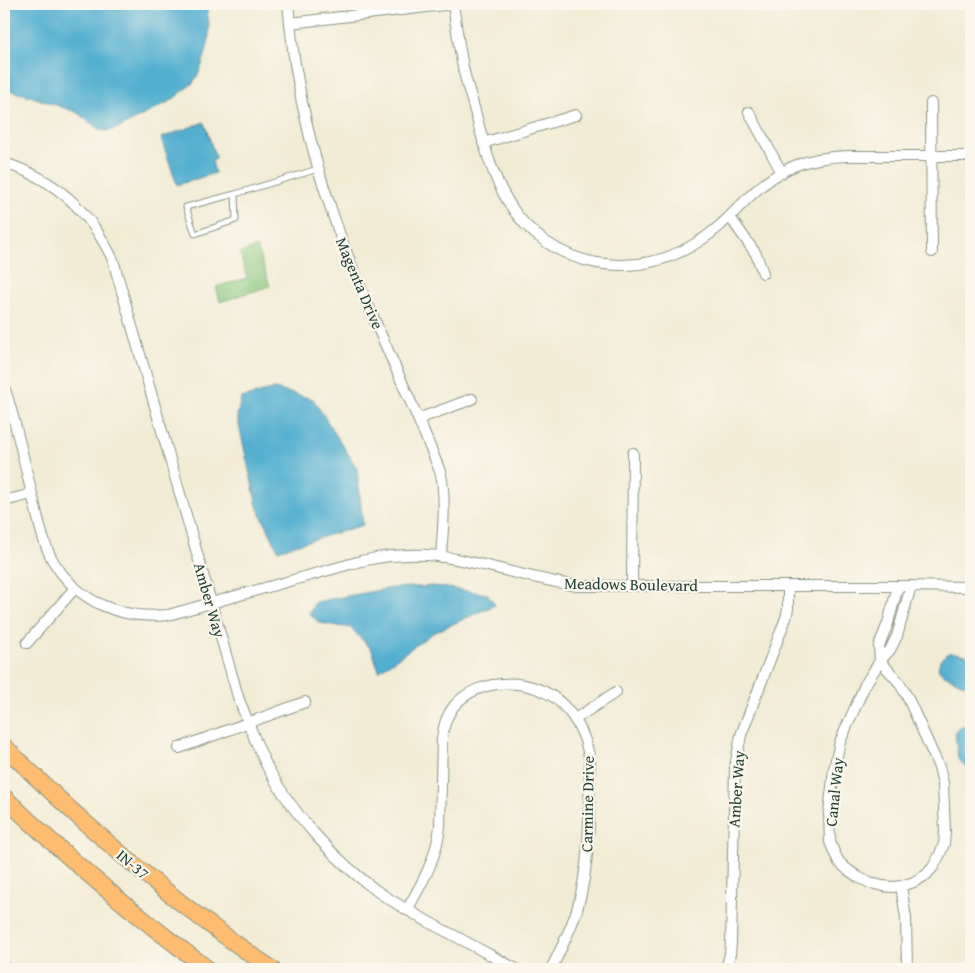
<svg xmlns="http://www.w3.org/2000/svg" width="975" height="973" viewBox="0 0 975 973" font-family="'Gentium Book Plus',serif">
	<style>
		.green { fill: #89c87f; stroke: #54825a }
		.water { fill: #52afd0; stroke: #387682 }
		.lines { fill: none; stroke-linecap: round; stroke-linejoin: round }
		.service-casing { stroke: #889484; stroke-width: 7 }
		.minor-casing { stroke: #889484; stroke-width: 12 }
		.trunk-casing { stroke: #889484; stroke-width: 18 }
		.service { stroke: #fff; stroke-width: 5 }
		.minor { stroke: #fff; stroke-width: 10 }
		.trunk { stroke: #fdbc6f; stroke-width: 16 }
		.labels { text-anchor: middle; stroke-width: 4.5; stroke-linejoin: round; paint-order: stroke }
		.street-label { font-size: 16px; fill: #1f3d34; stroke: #fbf7ec }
	</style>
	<rect width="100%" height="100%" fill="#fbf7ec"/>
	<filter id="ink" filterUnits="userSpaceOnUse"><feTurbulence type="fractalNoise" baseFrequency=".02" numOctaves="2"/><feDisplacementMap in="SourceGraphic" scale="10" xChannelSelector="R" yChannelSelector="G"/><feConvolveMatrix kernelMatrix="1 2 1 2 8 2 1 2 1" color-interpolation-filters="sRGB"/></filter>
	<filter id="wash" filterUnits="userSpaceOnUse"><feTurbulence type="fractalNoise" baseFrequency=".0096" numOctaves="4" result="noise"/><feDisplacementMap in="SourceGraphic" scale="20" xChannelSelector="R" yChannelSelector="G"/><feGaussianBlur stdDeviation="1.12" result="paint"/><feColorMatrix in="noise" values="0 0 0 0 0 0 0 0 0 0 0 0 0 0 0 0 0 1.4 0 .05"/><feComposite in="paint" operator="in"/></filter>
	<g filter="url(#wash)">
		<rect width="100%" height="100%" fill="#f2ecd5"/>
		<path class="green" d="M257,247L270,286L220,302L216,287L247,278L240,253Z"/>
		<g class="water">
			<path d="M4,4H206L209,23V39L205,56L199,73L193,83L172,100L119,128L107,131L100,130L76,112L30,96L4,89Z"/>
			<path d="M204,122L216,158L212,161L215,173L177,185L161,138Z"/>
			<path d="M275,389L313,399L357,468L363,525L278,550L257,506L237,416L241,398Z"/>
			<path d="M434,586L488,594L495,605L433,633L379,671L372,650L351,628L320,623L309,614L315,602L391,588Z"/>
			<path d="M948,653H956L971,656V688L943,674L938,669L940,660Z"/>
			<path d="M971,722V769H968L958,759L955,732L960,726L969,725Z"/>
		</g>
	</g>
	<g filter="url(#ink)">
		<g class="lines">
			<defs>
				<path id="service" d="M235,194L186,207L195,234L236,220L235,194L318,169"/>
				<g id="minor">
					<path d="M288,4C290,24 292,44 295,64C303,115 316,166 333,215C363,304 407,387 441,474C446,502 443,529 441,557"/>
					<path d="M453,4C456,25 459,47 463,67C466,83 472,99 476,115C484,145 492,176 509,203C527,234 562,257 597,263C634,269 667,262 698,242C718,230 733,213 749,197C779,168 806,157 848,156H971"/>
					<path d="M290,23L452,4"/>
					<path d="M931,103L932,252"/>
					<path d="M749,112L782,173"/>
					<path d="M483,143L576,115"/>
					<path d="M4,163C56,179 90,211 113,260L239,700C249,723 257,748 269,770C294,816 335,860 377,891C396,904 416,915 436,926C463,940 490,955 516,969"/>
					<path d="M730,217L756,254L763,273"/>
					<path d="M4,387C18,427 25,469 36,510C40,527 44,545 53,561C78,602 121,620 168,615L361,561C383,556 405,554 427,555C446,556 465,561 484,565C515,573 547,581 578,586H898L971,587"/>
					<path d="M418,419L472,399"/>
					<path d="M4,501L32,494"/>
					<path d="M632,586L633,453"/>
					<path d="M898,586L888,623L879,646L880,661L898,681L907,696L939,767L943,783L945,832L944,844L939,856L933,867L926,875L914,882L901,886L892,887L883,886L870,883L858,877L848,870L839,862L834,852L830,842L829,813L834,769L840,742L865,685L880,661L890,650L897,636L911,586"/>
					<path d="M27,643L75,588"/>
					<path d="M575,719L616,692"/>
					<path d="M179,748L305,702"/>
					<path d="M901,886L906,918L907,969"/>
					<path d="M407,910C422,883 437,858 440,826L442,739C443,727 446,716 454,706C479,676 535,677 562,704C579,721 587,739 590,762C589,810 591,859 578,906C572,928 561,949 551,969"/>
					<path d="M4,967L8,969"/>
					<path d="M726,969L730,954L731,943L735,767L741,735L786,618L788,609V586"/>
				</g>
				<g id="trunk">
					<path d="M4,746C86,828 176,904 272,969"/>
					<path d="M4,797C68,859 136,916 208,969"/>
				</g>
			</defs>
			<use href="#service" class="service-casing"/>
			<use href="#minor" class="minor-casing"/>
			<use href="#trunk" class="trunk-casing"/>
			<use href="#service" class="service"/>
			<use href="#minor" class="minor"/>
			<use href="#trunk" class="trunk"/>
		</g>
	</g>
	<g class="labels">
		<g class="street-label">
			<text transform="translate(360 283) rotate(67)" y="6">Magenta Drive</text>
			<text transform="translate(631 584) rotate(1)" y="6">Meadows Boulevard</text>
			<text transform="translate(210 600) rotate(74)" y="6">Amber Way</text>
			<text transform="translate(736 789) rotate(-86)" y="6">Amber Way</text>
			<text transform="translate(834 792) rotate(-84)" y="6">Canal Way</text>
			<text transform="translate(587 804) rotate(-89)" y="6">Carmine Drive</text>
			<text transform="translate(133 864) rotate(40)" y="6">IN-37</text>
		</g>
	</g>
	<rect width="975" height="973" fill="none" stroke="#fbf7ec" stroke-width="20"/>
</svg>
